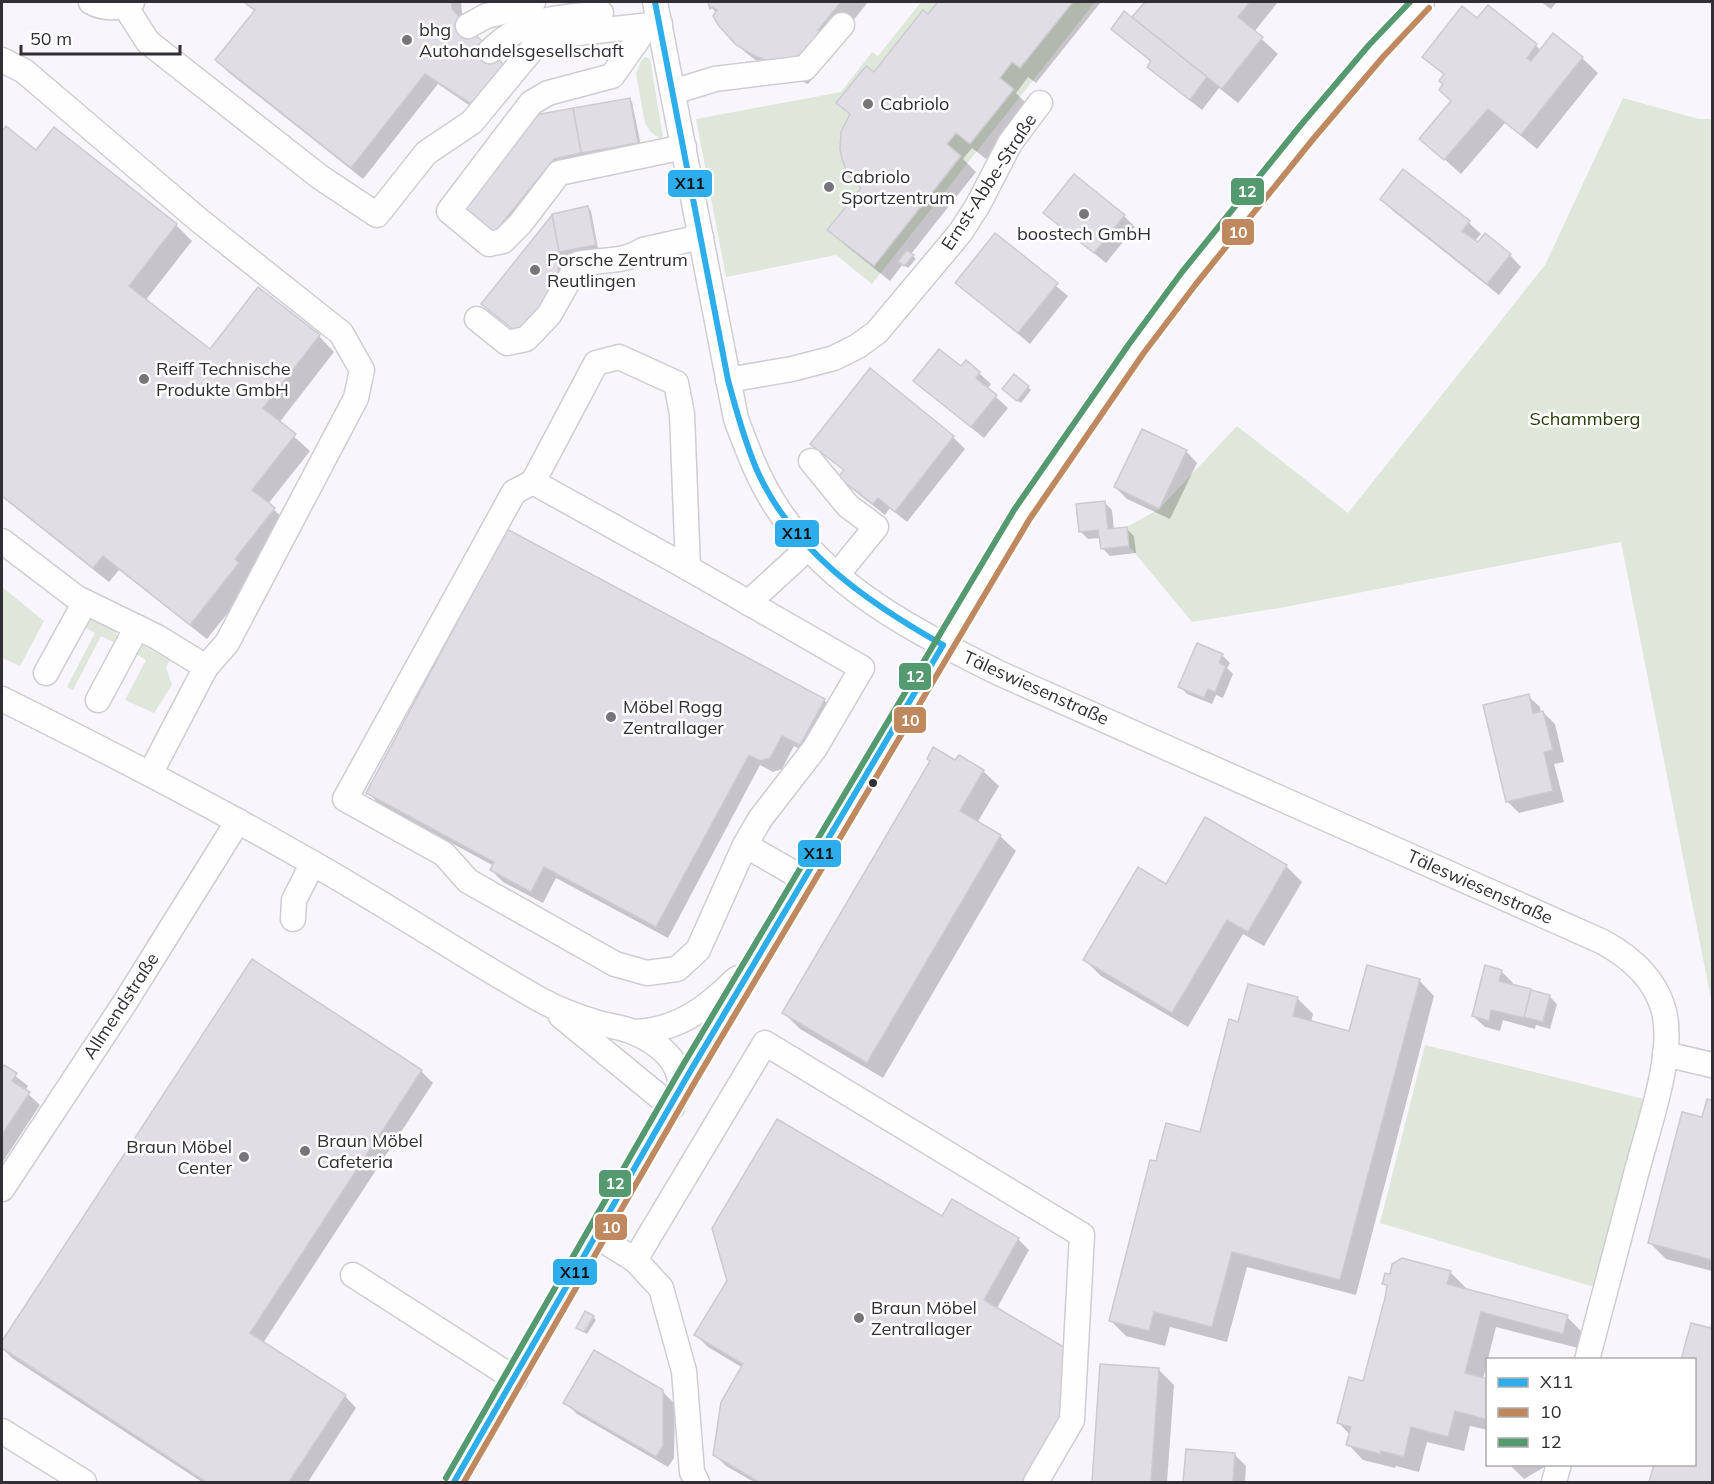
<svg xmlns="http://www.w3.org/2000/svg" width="1714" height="1484" viewBox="0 0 1714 1484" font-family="Mulish,sans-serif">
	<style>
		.green { fill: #dfe7da }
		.shadow { fill: #0003 }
		.building { fill: #e0dde5; stroke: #cccbcf; stroke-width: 1.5 }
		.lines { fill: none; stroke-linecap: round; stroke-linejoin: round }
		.minor-casing { stroke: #cecdd2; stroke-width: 27 }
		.minor { stroke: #fefeff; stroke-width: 24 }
		.bus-1-casing { stroke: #fff; stroke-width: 10 }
		.bus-2-casing { stroke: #fff; stroke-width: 10 }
		.bus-3-casing { stroke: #fff; stroke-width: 10 }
		.bus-1 { stroke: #2dadeb; stroke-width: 6 }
		.bus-2 { stroke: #bf885f; stroke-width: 6 }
		.bus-3 { stroke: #54996f; stroke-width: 6 }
		.poi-dot { fill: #777579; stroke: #fff; stroke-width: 2 }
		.bus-dot { fill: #312f33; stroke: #fff; stroke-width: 2 }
		.labels { text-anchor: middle; stroke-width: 5; stroke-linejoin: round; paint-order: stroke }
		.poi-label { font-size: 18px; fill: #312f33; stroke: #fff; text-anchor: start }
		.street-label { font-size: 18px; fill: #312f33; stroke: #fff }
		.park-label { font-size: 18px; fill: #253c05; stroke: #fff }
		.line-badge { stroke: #fff; stroke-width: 2 }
		.badge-label { font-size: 16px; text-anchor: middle; font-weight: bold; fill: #fff }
		.pale-badge-label { font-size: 16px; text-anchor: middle; font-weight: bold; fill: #111 }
	</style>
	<rect width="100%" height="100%" fill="#f8f6fc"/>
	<g class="green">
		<path d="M921,2H1095L872,284L836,255L726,277L696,119L841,92L872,52L878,56Z"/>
		<path d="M645,57L650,59L663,137L660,139L650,131L645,123L636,74L641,61Z"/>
		<path d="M1623,98L1699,119H1712V1004L1621,542L1285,607L1192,622L1129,546L1127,527L1159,509L1237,426L1348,513L1545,265Z"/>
		<path d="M2,587L44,621L20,666L2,658Z"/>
		<path d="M89,617L115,631L118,637L115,643L101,636L73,690L67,687L95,633L81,625Z"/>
		<path d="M140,644L170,660L166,667L172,685L154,713L125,700L146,660L134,653Z"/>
		<path d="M1425,1045L1644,1099L1594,1287L1380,1223Z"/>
	</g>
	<g class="shadow">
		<path d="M243,2H461L463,23L485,116L438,84L363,179L228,72L217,60L256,12Z"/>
		<path d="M710,2H868L832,47L836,50L808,84L766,68L745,52L729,36L717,14L712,8Z"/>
		<path d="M937,2H1101L1036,83L1028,77L1016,93L1028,105L986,159L972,148L963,159L976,172L911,254L916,259L908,268L903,264L890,281L845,245L829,230L862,188L851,116L838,103L874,74L929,16L939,4Z"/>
		<path d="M1147,2H1278L1254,32L1278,54L1238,103L1219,88L1202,110L1161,78L1149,67L1152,63L1113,29L1137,24L1139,22L1134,17Z"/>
		<path d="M1541,2H1557L1551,9Z"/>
		<path d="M1488,7L1541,50L1582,58L1598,73L1537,149L1505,123L1461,174L1421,138L1452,102L1445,84V76L1424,56L1477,20Z"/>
		<path d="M629,99L632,102L641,146L565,170L507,244L465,208Z"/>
		<path d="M6,128L36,152L54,129L176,225L192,241L145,301L210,351L319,336L334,352L279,423L310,451L268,504L290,525L254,580L207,639L119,570L109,582L2,497V134Z"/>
		<path d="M1404,171L1469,223L1481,234L1474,242L1510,255L1521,267L1499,295L1393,211L1382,199Z"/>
		<path d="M588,208L591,211L598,248L568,254L570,264L530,344L483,304L553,215Z"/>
		<path d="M1045,213L1124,216L1135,227L1106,263Z"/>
		<path d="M995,235L1068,296L1030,344L957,283Z"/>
		<path d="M961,368L979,373L991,384L987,389L1008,408L984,438L927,392L915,381Z"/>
		<path d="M870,371L953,437L965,449L907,522L890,508L885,515L852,489L840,477L845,472L812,443Z"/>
		<path d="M1028,387L1031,390L1021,403L1007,392Z"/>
		<path d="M1186,451L1197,463L1170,519L1127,499L1115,487Z"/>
		<path d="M1104,502L1112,510L1114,530L1126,528L1134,536L1136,553L1110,556L1102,548L1101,538L1088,539L1081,532Z"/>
		<path d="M1222,655L1230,663L1227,668L1233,674L1223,698L1216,695L1212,704L1187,694L1180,686Z"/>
		<path d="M1528,696L1540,707L1541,713L1543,712L1555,724L1564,762L1554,764L1564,802L1519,813L1508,802L1485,706Z"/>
		<path d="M824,700L835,712L812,756L794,746L782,769L773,772L760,765L668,938L556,878L543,903L503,882L491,870L494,866L379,804L368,792Z"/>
		<path d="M956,762L983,771L999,786L977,823L1000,836L1016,851L883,1078L800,1029L784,1013Z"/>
		<path d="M1286,866L1302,882L1264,946L1243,934L1188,1027L1101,976L1085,960L1167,886Z"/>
		<path d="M252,961L421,1071L433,1083L263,1343L345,1396L356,1408L308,1482H202L12,1358L2,1348V1344Z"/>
		<path d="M1501,971L1513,983L1512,986L1549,996L1557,1004L1550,1029L1536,1025L1535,1029L1503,1020L1500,1031L1485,1027L1473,1016Z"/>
		<path d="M1419,980L1434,996L1356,1295L1247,1267L1227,1342L1170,1327L1165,1346L1126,1336L1110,1320L1157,1163L1201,1134L1239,1024L1249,986L1298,999L1313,1014L1311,1022L1351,1033Z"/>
		<path d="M4,1067L28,1086L25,1091L40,1105L2,1163V1071Z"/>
		<path d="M1708,1100L1712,1102V1271L1666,1259L1650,1243L1703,1119Z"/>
		<path d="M1018,1239L1029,1250L996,1310L1045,1482H754L726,1466L714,1454L743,1368L708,1347L696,1335Z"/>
		<path d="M1450,1272L1466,1288L1465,1290L1567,1317L1582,1332L1578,1348L1496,1327L1483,1379L1488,1381V1430L1470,1426L1464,1451L1427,1442L1419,1472L1396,1466L1395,1468L1363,1460L1348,1444L1350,1435L1339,1423L1364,1383L1388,1287L1384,1283Z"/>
		<path d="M593,1317L596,1320L587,1334L578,1327Z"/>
		<path d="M1712,1327V1482H1650L1655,1464H1694Z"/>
		<path d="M1101,1365L1158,1369L1174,1385L1167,1482H1093Z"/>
		<path d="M663,1392L675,1404L674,1458L668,1467L577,1414L565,1402Z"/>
		<path d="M1187,1451L1234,1454L1246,1466L1245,1482H1185Z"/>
		<path d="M1509,1464H1545L1546,1466L1524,1479Z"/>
	</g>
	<g class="building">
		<path d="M244,2H451L452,9L504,65L473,105L425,74L351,168L215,60L255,10Z"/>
		<path d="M708,2H841L818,30L821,33L792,69L757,57L736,45L719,26L713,16L717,10L712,7L710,9Z"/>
		<path d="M935,2H1073L1020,68L1012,62L1000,78L1014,89L970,144L956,133L947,144L961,156L874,266L827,230L861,188L848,175L842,159L840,149L841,132L850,114L836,103L866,66L874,72L923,10L928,14L937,3Z"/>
		<path d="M1145,2H1250L1238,17L1263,37L1222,89L1132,17Z"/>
		<path d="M1488,5L1537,44L1527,58L1531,61L1553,33L1583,57L1521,135L1488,109L1444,160L1419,139L1451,101L1439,90L1443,84L1439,81L1444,74L1422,57L1462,6L1477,18Z"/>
		<path d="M1124,11L1207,77L1190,100L1147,67L1151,61L1111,29Z"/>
		<path d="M630,98L638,143L581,153L573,108Z"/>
		<path d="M573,108L581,153L554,159L494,233L463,209L535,115Z"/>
		<path d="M6,126L36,150L54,127L177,224L129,286L210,349L258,287L320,335L263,408L296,434L252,490L275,508L235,559L239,563L190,625L103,556L93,568L2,496V131Z"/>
		<path d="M1403,169L1470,221L1462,231L1478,242L1485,233L1511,254L1487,284L1380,199Z"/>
		<path d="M1074,174L1125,215L1094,253L1043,213Z"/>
		<path d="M588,206L596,245L559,252L552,214Z"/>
		<path d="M552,215L559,252L558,283L518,333L481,304Z"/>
		<path d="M995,233L1058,283L1018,333L955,283Z"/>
		<path d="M907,250L914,255L904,266L898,261Z"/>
		<path d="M939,349L961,366L966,360L980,372L976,378L997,395L971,427L913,381Z"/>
		<path d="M870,368L954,436L895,512L878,498L873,504L838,477L844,470L810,444Z"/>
		<path d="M1014,374L1029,386L1017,401L1002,389Z"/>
		<path d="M1142,429L1187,450L1159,509L1114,487Z"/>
		<path d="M1105,501L1108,529L1127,527L1129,546L1101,549L1098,530L1079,532L1076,504Z"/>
		<path d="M507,529L825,699L800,745L782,736L770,758L760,761L749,755L656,927L544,867L531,892L490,870L494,862L366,793Z"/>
		<path d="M1197,643L1223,654L1219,663L1226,666L1215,692L1208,689L1204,698L1178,687Z"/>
		<path d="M1529,694L1533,713L1543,711L1553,750L1544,752L1553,791L1506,802L1483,705Z"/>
		<path d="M933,747L955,760L959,755L984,770L960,811L1001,835L867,1063L782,1013L930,761L927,759Z"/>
		<path d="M1205,817L1287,865L1248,932L1227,920L1172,1013L1083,960L1138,867L1166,884Z"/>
		<path d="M252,959L422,1070L250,1333L346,1395L289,1482H206L2,1348V1341Z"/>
		<path d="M1367,965L1420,979L1340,1280L1232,1252L1212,1327L1154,1312L1149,1331L1109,1321L1150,1160L1156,1161L1166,1123L1200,1132L1229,1019L1238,1022L1248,984L1298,997L1293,1016L1349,1031Z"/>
		<path d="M1485,965L1502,970L1499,981L1531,989L1524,1018L1491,1010L1489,1021L1472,1016Z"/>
		<path d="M1531,990L1550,995L1543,1022L1524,1017Z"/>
		<path d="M4,1065L17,1073L12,1081L30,1092L2,1135V1068Z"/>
		<path d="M1707,1099L1712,1100V1260L1648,1243L1682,1112L1702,1117Z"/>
		<path d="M777,1119L942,1216L952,1199L1019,1238L984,1300L1067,1349L1063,1421L1026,1482H759L713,1455L721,1402L743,1364L694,1335L727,1281L712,1228Z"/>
		<path d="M1402,1258L1451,1271L1447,1284L1568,1315L1563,1334L1481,1312L1465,1373L1488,1379V1420L1455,1411L1448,1437L1411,1427L1404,1457L1381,1451L1380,1454L1346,1445L1351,1427L1337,1423L1349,1377L1363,1381L1385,1298L1387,1285L1382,1284L1385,1273L1390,1274L1392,1264Z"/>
		<path d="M585,1311L594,1316L584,1332L576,1328Z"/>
		<path d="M1712,1321V1482H1649L1654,1464H1694V1360H1681L1691,1323L1711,1328Z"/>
		<path d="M594,1350L663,1390V1446L656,1457L563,1403Z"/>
		<path d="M1100,1364L1159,1368L1151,1482H1092Z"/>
		<path d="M1186,1449L1235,1453L1233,1482H1183Z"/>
	</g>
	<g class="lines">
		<defs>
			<g id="minor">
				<path d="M91,2C103,9 120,9 132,2"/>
				<path d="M655,2L736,419C747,448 757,476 774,503C826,587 916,632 1001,674L1603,942C1630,957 1654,977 1663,1008C1677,1051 1646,1133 1635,1178C1619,1238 1603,1299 1587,1360"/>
				<path d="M125,6L148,42L320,177L377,215L426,153L472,122L534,47L546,39L560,35L660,24"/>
				<path d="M648,25L612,76L548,93L531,103L449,211L489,244L503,241L520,224L559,173L684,147"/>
				<path d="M468,26L486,16L511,10L533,2"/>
				<path d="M490,51C525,17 556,18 601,13"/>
				<path d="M2,60L24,71L200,221L341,333L362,370L356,398L227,643L206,667L150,774"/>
				<path d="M673,92L715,79L805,68L842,25"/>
				<path d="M477,319L507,343L526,339L549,315L578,264C600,259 624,263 643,250L701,237"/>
				<path d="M728,380L792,369L834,358L858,346L877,332L960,233L978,205L1010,143L1040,103"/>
				<path d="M811,461L848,506L876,527L837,575"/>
				<path d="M533,482L688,568L862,668L815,748L760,819L745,845L804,879"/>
				<path d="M2,541L77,598L157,637L206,667"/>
				<path d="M688,568L682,414L676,383L619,357L596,363L533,482L514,492L345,799L444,854L468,881L615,964L647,973L677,969L698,950L745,845"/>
				<path d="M748,603L808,548"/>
				<path d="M46,673L85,602"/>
				<path d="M2,699C107,751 212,805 314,864C390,907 463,956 539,999C557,1009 578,1017 598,1023C609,1026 622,1027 633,1032C658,1042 683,1062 680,1090"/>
				<path d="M98,700L137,627"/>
				<path d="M293,919L294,900L313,863"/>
				<path d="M561,1016L672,1107"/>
				<path d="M634,1032C668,1031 694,1017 720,994C726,989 731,983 738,978"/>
				<path d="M1665,1054L1712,1065"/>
				<path d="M2,1189L124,1004L238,821"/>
				<path d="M595,1235L635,1260L661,1288L684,1371L692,1472L697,1482"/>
				<path d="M635,1260L765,1043L1082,1235L1072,1420L1036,1482"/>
				<path d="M353,1275L515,1379"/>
				<path d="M2,1431L84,1482"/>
				<path d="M454,1482L688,1075L1021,515L1136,349L1189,278L1307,132L1376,51L1422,2"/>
				<path d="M1554,1482L1559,1464"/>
			</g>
		</defs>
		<use href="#minor" class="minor-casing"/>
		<use href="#minor" class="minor"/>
		<defs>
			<g id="bus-1">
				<path d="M655,2L728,380C736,410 744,439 756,468C792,551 867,602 943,645"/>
				<path d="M454,1482L688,1075L943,645"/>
			</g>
			<path id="bus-2" d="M464,1482L696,1080L1029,520L1143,354L1196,284L1314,138L1383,57L1429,8"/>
			<path id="bus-3" d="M446,1478L680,1070L1014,510L1129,344L1182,272L1300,126L1369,45L1410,2"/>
		</defs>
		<use href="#bus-1" class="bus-1-casing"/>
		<use href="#bus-2" class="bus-2-casing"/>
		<use href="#bus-3" class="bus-3-casing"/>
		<use href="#bus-1" class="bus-1"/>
		<use href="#bus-2" class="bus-2"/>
		<use href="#bus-3" class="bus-3"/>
	</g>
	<g class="poi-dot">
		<circle cx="407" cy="40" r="6"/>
		<circle cx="868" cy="104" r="6"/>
		<circle cx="829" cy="187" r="6"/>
		<circle cx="1084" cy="214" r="6"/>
		<circle cx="535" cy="270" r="6"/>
		<circle cx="144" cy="379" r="6"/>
		<circle cx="611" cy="717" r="6"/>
		<circle cx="305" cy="1151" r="6"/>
		<circle cx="244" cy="1157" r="6"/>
		<circle cx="859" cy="1318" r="6"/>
	</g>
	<circle class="bus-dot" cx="873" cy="783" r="5"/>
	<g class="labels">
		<g class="poi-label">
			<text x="419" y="36">bhg<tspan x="419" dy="21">Autohandelsgesellschaft</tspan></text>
			<text x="880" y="110">Cabriolo</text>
			<text x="841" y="183">Cabriolo<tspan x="841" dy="21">Sportzentrum</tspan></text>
			<text x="1084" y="240" text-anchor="middle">boostech GmbH</text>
			<text x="547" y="266">Porsche Zentrum<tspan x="547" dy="21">Reutlingen</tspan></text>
			<text x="156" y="375">Reiff Technische<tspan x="156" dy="21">Produkte GmbH</tspan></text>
			<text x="623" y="713">Möbel Rogg<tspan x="623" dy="21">Zentrallager</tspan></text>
			<text x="317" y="1147">Braun Möbel<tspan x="317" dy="21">Cafeteria</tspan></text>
			<text x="232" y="1153" text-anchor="end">Braun Möbel<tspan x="232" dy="21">Center</tspan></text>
			<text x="871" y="1314">Braun Möbel<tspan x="871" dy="21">Zentrallager</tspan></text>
		</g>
		<g class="street-label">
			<text transform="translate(989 182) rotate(-57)" y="6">Ernst-Abbe-Straße</text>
			<text transform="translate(1036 688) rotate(24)" y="6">Täleswiesenstraße</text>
			<text transform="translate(1480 887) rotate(24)" y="6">Täleswiesenstraße</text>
			<text transform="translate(121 1006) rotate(-57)" y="6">Allmendstraße</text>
		</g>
		<g class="park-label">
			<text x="1585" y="425">Schammberg</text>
		</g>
	</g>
	<g class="line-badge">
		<rect x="667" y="169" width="46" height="29" rx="6" fill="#2dadeb"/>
		<rect x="1230" y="177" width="35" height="29" rx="6" fill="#54996f"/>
		<rect x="1221" y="218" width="34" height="28" rx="6" fill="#bf885f"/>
		<rect x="774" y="519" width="46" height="29" rx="6" fill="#2dadeb"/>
		<rect x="898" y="662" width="34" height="29" rx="6" fill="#54996f"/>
		<rect x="893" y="706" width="34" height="28" rx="6" fill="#bf885f"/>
		<rect x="797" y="839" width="45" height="29" rx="6" fill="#2dadeb"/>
		<rect x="598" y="1169" width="34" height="29" rx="6" fill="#54996f"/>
		<rect x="594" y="1213" width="34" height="28" rx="6" fill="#bf885f"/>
		<rect x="552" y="1258" width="46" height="28" rx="6" fill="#2dadeb"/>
	</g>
	<g class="badge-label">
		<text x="1247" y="197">12</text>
		<text x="1238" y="238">10</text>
		<text x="915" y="682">12</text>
		<text x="910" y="726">10</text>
		<text x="615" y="1189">12</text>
		<text x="611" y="1233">10</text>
	</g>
	<g class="pale-badge-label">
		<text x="690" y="189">X11</text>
		<text x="797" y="539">X11</text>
		<text x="819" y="859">X11</text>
		<text x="575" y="1278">X11</text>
	</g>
	<rect width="1714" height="1484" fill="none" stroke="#312f33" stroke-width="6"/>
	<rect x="1486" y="1358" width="210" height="108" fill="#ffffff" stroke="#adacad" stroke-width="1.5"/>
	<rect x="1498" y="1378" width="30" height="9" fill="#2dadeb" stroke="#adacad" stroke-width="1.5"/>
	<text x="1540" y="1388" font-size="18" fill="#312f33">X11</text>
	<rect x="1498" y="1408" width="30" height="9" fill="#bf885f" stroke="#adacad" stroke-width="1.5"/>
	<text x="1540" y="1418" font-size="18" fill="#312f33">10</text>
	<rect x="1498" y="1438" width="30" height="9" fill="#54996f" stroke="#adacad" stroke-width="1.5"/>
	<text x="1540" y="1448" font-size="18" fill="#312f33">12</text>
	<path d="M21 45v9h159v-9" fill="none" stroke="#312f33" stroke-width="3"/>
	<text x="30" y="45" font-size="18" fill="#312f33" stroke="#ffffff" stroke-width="4.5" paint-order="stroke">50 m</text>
</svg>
